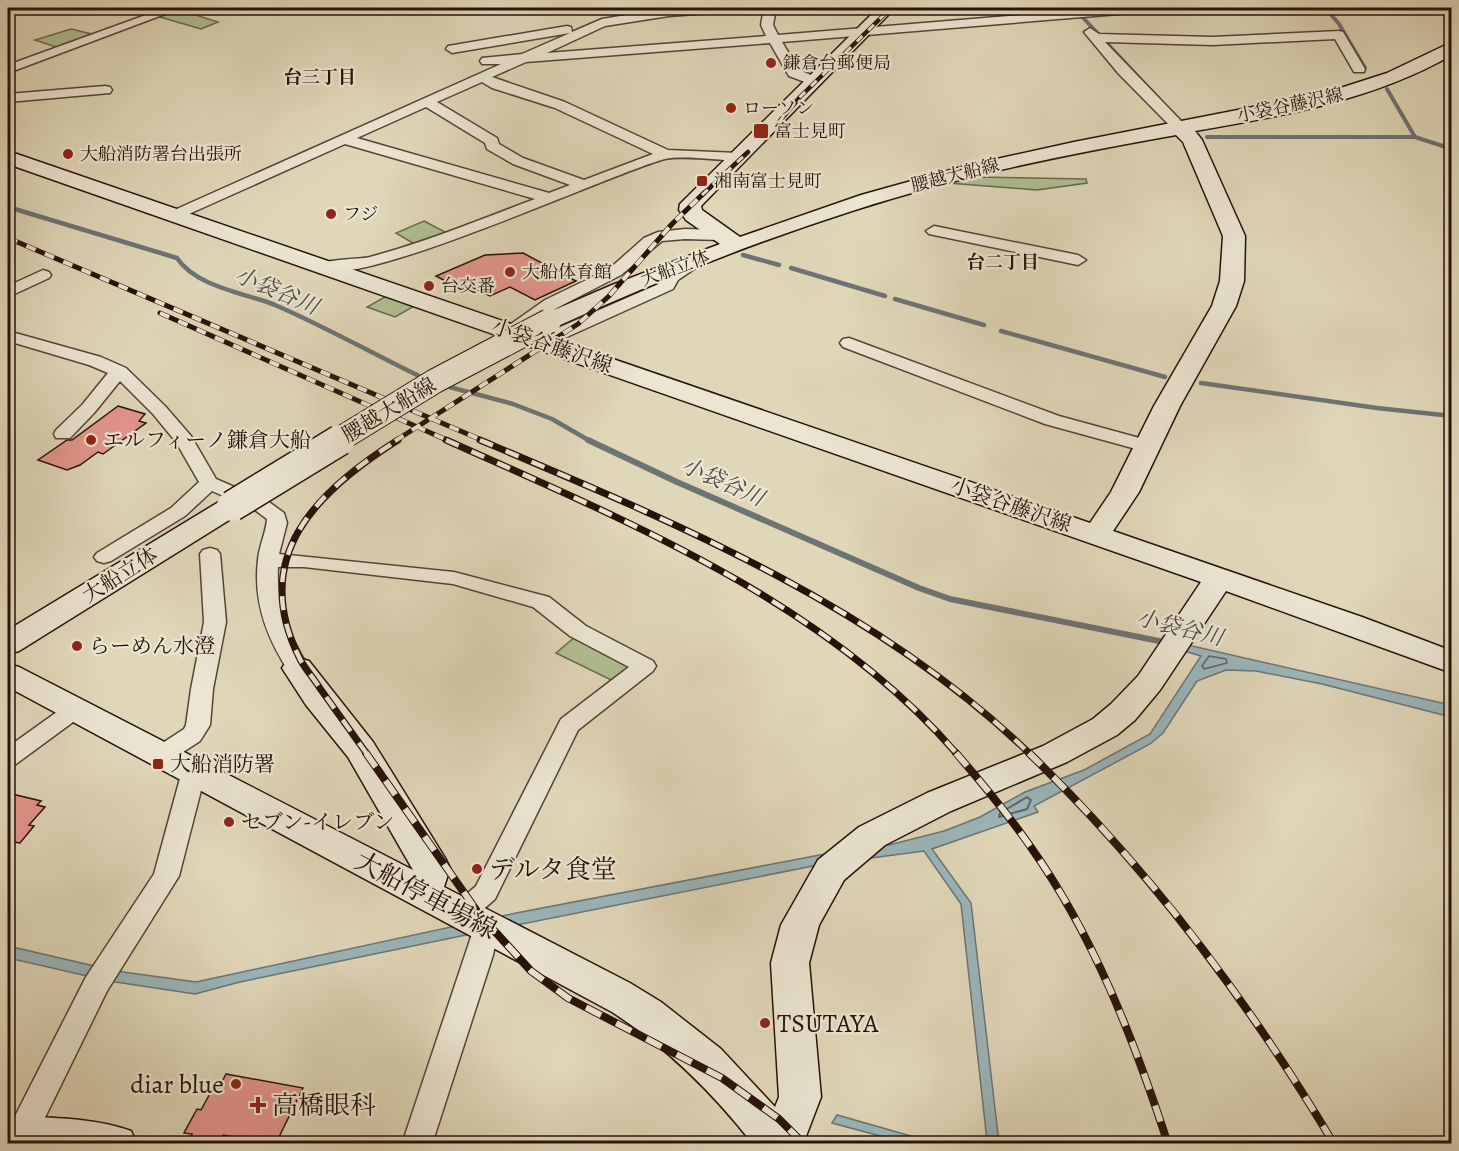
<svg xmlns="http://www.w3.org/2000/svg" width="1459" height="1151" viewBox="0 0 1459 1151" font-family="Alegreya,'Noto Serif JP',serif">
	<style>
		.green { fill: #afbf92; stroke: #6b684e; stroke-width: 1.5 }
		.water { fill: #9ab6bb; stroke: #6c7474; stroke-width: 1.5 }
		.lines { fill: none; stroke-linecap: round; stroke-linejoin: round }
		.shore-far1 { stroke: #606462; stroke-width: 1.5 }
		.shore { stroke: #606462; stroke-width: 2 }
		.stream-far2 { stroke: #6c7474; stroke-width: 4 }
		.stream-far1 { stroke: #6c7474; stroke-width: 4.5 }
		.stream { stroke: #6c7474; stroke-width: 6 }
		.building { fill: #e4968d; stroke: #27120a; stroke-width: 1.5 }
		.street-casing { stroke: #554336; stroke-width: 3 }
		.secondary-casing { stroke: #27120a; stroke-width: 3 }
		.street { fill: #ebe5d2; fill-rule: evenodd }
		.secondary { fill: #ebe5d2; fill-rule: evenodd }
		.rail-far3-casing { stroke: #27120a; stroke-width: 4.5 }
		.rail-far2-casing { stroke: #27120a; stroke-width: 5 }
		.rail-far1-casing { stroke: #27120a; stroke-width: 7 }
		.rail-casing { stroke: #27120a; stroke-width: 8 }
		.rail-far3 { stroke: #ebe5d2; stroke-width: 3; stroke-dasharray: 8; stroke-linecap: butt }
		.rail-far2 { stroke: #ebe5d2; stroke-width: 4; stroke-dasharray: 10; stroke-linecap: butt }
		.rail-far1 { stroke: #ebe5d2; stroke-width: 4.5; stroke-dasharray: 14; stroke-linecap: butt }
		.rail { stroke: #ebe5d2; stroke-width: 6; stroke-dasharray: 17; stroke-linecap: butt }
		.secondary-bridge-far1-casing { stroke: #27120a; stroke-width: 26; stroke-linecap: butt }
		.secondary-bridge-casing { stroke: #27120a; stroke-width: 33; stroke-linecap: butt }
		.secondary-bridge-far1 { stroke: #ebe5d2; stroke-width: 24 }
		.secondary-bridge { stroke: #ebe5d2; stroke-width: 30 }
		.poi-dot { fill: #8f2418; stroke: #ebe5d2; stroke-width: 2 }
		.labels { text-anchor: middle; stroke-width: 4.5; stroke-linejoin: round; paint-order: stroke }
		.far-poi-label { font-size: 18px; fill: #27120a; stroke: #ebe5d2; text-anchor: start }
		.far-neighbourhood-label { font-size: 18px; font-weight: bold; fill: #27120a; stroke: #ebe5d2 }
		.far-street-label { font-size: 18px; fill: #27120a; stroke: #ebe5d2 }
		.street-label { font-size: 21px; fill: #27120a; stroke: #ebe5d2 }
		.poi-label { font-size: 21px; fill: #27120a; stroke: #ebe5d2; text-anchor: start }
		.water-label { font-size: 22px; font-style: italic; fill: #4f4b48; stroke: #ebe5d2 }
		.near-poi-label { font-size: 26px; fill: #27120a; stroke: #ebe5d2; text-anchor: start }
		.near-street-label { font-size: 26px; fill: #27120a; stroke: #ebe5d2 }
	</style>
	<rect width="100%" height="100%" fill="#e0d7b9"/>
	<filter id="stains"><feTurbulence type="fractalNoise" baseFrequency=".00333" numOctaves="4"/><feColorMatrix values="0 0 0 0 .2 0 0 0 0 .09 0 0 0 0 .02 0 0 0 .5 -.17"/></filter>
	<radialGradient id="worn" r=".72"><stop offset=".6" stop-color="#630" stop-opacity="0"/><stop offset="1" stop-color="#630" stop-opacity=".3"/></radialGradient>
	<g class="green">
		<path d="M177,9L218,22L201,29L160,17Z"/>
		<path d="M71,29L96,35L59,48L35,40Z"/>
		<path d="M973,177L1086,179L1087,183L1037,190L948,183Z"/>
		<path d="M424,221L449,234L416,245L396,233Z"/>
		<path d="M390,294L418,304L395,317L367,307Z"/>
		<path d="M575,637L632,668L613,681L556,653Z"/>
	</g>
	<path class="water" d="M1165,638L1192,646L1451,705V717L1322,684L1256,671L1226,670L1197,681L1163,733L1150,744L1034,806L1038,812L932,849L971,903L999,1143H906L832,1123L837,1115L925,1140L987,1141L961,904L924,851L818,865L461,936L240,982L195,994L109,981L8,958V946L116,971L196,982L516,913L830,853L889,845L944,831L980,817L1025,792L1084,770L1150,734L1201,656L1161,644Z"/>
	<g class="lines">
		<path class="shore-far1" d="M1209,656L1226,659L1227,663L1204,669L1202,666Z"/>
		<path class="shore" d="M1027,797L1031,800L1027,809L999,817L1000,813Z"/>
		<g class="stream-far2">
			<path d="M1074,8L1159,99"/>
			<path d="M1326,9L1339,24L1365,68"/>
			<path d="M1387,89L1415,137L1452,149"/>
			<path d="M1207,137H1415"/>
		</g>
		<g class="stream-far1">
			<path d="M8,207L177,258C196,287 245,293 275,305C326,327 375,355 425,379"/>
			<path d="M743,255L779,265"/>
			<path d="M791,268L885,296"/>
			<path d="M895,299L984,325"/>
			<path d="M1001,331L1165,377"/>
			<path d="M1201,383L1377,408L1452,416"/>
			<path d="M442,385L513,404L552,419L590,441"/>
		</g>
		<path class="stream" d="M588,440L677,482L919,588L950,599L1169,643"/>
	</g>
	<g class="building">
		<path d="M523,253L576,281L535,300L510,287L490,296L470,286L462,290L436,276L485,255Z"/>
		<path d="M118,406L145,414L139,421L146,423L103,454L98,452L80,465L67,470L38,460L67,440H72Z"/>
		<path d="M8,793L41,801L37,805L45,807L29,825L34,826L20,843L14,842L8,849Z"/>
		<path d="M226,1074L303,1088L276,1143L223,1135L218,1143L188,1141L192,1134L184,1133L197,1109L201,1110L213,1088L218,1089Z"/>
	</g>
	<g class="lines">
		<defs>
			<g id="street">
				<path d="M165,8H181L8,73V65Z"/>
				<path d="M669,8H730L724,12L669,16L605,26L547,53L766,36L761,25L764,8H776L773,25L778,35L1107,8H1149L1143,12L782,42L799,70L818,78L819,81L813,85L789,76L770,43L526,62L492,77L565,102L668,150L738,153L745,157L738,161C719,160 682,155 665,159C619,170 342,298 317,267C325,258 357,260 370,257C426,242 481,219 535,199L345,144L180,218L175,220L167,215L170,212L501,64H482L480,61L482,58L522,54L570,33L452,53L446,49L448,46L567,26L571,27L572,32L602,19ZM482,82L492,88L555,108L653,154L584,180L523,158L499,144L497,138L437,102ZM426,107L485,143L487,149L513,164L570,185L549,193L357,138Z"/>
				<path d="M1090,28L1099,34L1213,37L1339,31L1343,32L1365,69L1364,72H1354L1335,39L1213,45L1105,42L1185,125L1187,128L1185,131H1175L1118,73L1084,32Z"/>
				<path d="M105,86L110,87L112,90L110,93L8,102V94Z"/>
				<path d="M934,226L1078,255L1086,260L1078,265L929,234L926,231Z"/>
				<path d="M685,229L720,230L728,235L720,240L685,239L662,241L621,275L557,308L516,335H504L501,331L545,300L609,269L644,238L658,232Z"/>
				<path d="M697,255L705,260L703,263L678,280L673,289L547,346H535L532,342L535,338L661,283L666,274Z"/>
				<path d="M43,270L49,272L51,275L49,278L8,297V286Z"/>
				<path d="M8,331L101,357L126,368L165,406L191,436L216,479L269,502L284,513L287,523L279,554L454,572L549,597L586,626L653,661L656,666L653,671L578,730L495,899L470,921L461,924L452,921L448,914L452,907L476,886L561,719L629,667L570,636L533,607L453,584L304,567H278C276,605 289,636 309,668L306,673L298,675L290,673C267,639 253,602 258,560C259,546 266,533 267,519L255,510L212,491L185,516L111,561L104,563L97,561L94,557L97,553L171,508L199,482L176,442L153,414L120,381L94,413L70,438H56L54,434L56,430L82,405L108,373L89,365L8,341Z"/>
				<path d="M849,338L1059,416L1154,442L1156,446L1154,450L1147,452L1045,424L843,347L840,343L843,339Z"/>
				<path d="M210,548L217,550L220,554L226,622L213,689L210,725L200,741L171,760L163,762L155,760L151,754L155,748L184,729L186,725L191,689L204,622L200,554L203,550Z"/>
				<path d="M76,701L84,704L88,709L84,714L16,764L8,766V747L68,704Z"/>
				<path d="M194,763L203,765L206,771L179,876L107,991L32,1144H8V1130L86,977L154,874L182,771L185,765Z"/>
				<path d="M486,916L495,919L499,926L493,955L432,1144H402L477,919Z"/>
			</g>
			<g id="secondary">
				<path d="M878,8H895L701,206L702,210L740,237L861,195L965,166L1074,142L1325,93L1387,73L1452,42V55C1373,100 1283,116 1195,131L1202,140L1245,236L1244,281L1236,306L1180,406L1139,492L1113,531L1362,617L1452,651V673L1226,591L1160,690L1135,720L1117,735L1067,762L951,811L885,845L844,880L819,925L809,963L821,1097L803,1144H753C712,1092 668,1048 612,1012L8,687V664L19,667L413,870L348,757L306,705L282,668L287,661L298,658L309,661L373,742L445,858L450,868L444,887L630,983L661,1002L721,1049L775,1107L779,1097L771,963L781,925L818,860L859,827L927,793L1043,746L1093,719L1111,704L1138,676L1201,582L8,164V151L1090,523L1111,492L1154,406L1212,306L1220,281L1223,236L1183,142L1176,135C1097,149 1018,164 940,185C810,220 681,270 558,326L549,328L540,326L537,321L540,316L612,285L720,244L686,220L679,210L680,204Z"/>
				<path d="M232,497L242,500L246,506L242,512L19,651L8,654V630L222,500Z"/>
				<path d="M8,1116C49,1118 92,1117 131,1131L137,1144H8Z"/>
			</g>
		</defs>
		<use href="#street" class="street-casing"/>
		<use href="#secondary" class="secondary-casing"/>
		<use href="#street" class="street"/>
		<use href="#secondary" class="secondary"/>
		<defs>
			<g id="rail-far3">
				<path d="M779,122L800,97L891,8"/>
				<path d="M702,195L748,152"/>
			</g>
			<g id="rail-far2">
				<path d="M8,238L484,441"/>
				<path d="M160,313L449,441"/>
				<path d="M395,441L578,324L609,296L672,224L704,193"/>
			</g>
			<g id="rail-far1">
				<path d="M446,440C627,521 824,601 957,754"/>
				<path d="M480,440C674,522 876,605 1030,754"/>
				<path d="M367,754C351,732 335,709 319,687C313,677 304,668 299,657C249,556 317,491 398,440"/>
			</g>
			<g id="rail">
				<path d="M366,753L479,914L531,971L568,998L722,1078L779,1119L804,1144"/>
				<path d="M956,753C982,783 1007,813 1030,846C1094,936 1134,1040 1168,1144"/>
				<path d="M1029,753C1149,869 1248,1000 1334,1144"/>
			</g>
		</defs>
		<use href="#rail-far3" class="rail-far3-casing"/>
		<use href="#rail-far2" class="rail-far2-casing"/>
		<use href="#rail-far1" class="rail-far1-casing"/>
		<use href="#rail" class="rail-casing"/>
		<use href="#rail-far3" class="rail-far3"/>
		<use href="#rail-far2" class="rail-far2"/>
		<use href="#rail-far1" class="rail-far1"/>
		<use href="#rail" class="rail"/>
		<defs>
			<path id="secondary-bridge-far1" d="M337,441L435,381L549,321"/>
			<path id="secondary-bridge" d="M232,506L340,440"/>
		</defs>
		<use href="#secondary-bridge-far1" class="secondary-bridge-far1-casing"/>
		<use href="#secondary-bridge" class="secondary-bridge-casing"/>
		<use href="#secondary-bridge-far1" class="secondary-bridge-far1"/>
		<use href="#secondary-bridge" class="secondary-bridge"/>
	</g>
	<g class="poi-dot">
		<circle cx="771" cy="63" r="6"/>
		<circle cx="731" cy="108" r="6"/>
		<rect x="753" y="123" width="16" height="16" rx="3"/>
		<circle cx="68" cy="154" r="6"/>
		<rect x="696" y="175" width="12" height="12" rx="3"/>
		<circle cx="331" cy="214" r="6"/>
		<circle cx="510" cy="272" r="6"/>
		<circle cx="429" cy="286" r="6"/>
		<circle cx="91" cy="440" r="6"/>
		<circle cx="77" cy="646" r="6"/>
		<rect x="152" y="758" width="12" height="12" rx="3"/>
		<circle cx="229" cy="822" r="6"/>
		<circle cx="477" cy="869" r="6"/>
		<circle cx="765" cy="1023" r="6"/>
		<circle cx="236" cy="1084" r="6"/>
		<path d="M255 1096h6v6h6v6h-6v6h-6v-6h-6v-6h6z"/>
	</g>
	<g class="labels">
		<g class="far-poi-label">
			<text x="783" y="69">鎌倉台郵便局</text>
			<text x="743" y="114">ローソン</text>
			<text x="774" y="137">富士見町</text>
			<text x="80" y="160">大船消防署台出張所</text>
			<text x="714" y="187">湘南富士見町</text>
			<text x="343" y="220">フジ</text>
			<text x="522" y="278">大船体育館</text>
			<text x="441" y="292">台交番</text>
		</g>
		<g class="far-neighbourhood-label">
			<text x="320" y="83">台三丁目</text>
			<text x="1003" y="268">台二丁目</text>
		</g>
		<g class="far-street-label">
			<text transform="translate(1290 105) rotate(-12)" y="6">小袋谷藤沢線</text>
			<text transform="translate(955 175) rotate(-14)" y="6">腰越大船線</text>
			<text transform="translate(675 268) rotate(-20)" y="6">大船立体</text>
		</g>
		<g class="street-label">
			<text transform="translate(552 346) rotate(19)" y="7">小袋谷藤沢線</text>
			<text transform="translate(389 410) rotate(-31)" y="7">腰越大船線</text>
			<text transform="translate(1011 505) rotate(19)" y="7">小袋谷藤沢線</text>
			<text transform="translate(120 575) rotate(-32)" y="7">大船立体</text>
		</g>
		<g class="poi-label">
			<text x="103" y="447">エルフィーノ鎌倉大船</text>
			<text x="89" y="653">らーめん水澄</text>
			<text x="170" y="771">大船消防署</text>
			<text x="241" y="829">セブン-イレブン</text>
		</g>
		<g class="water-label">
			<text transform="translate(277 290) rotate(23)" y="8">小袋谷川</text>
			<text transform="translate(723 481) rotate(24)" y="8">小袋谷川</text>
			<text transform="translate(1180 627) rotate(14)" y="8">小袋谷川</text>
		</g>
		<g class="near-poi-label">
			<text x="489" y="878">デルタ食堂</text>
			<text x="777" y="1032">TSUTAYA</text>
			<text x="224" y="1093" text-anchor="end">diar blue</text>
			<text x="272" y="1114">高橋眼科</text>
		</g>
		<g class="near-street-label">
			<text transform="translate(426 895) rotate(28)" y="9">大船停車場線</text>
		</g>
	</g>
	<rect width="1459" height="1151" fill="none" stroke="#e0d7b9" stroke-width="30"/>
	<rect x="9" y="9" width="1441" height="1133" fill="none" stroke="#27120a" stroke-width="3"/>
	<rect x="15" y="15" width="1429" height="1121" fill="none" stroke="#27120a" stroke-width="1.5"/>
	<rect width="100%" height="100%" filter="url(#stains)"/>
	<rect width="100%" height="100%" fill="url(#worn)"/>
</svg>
